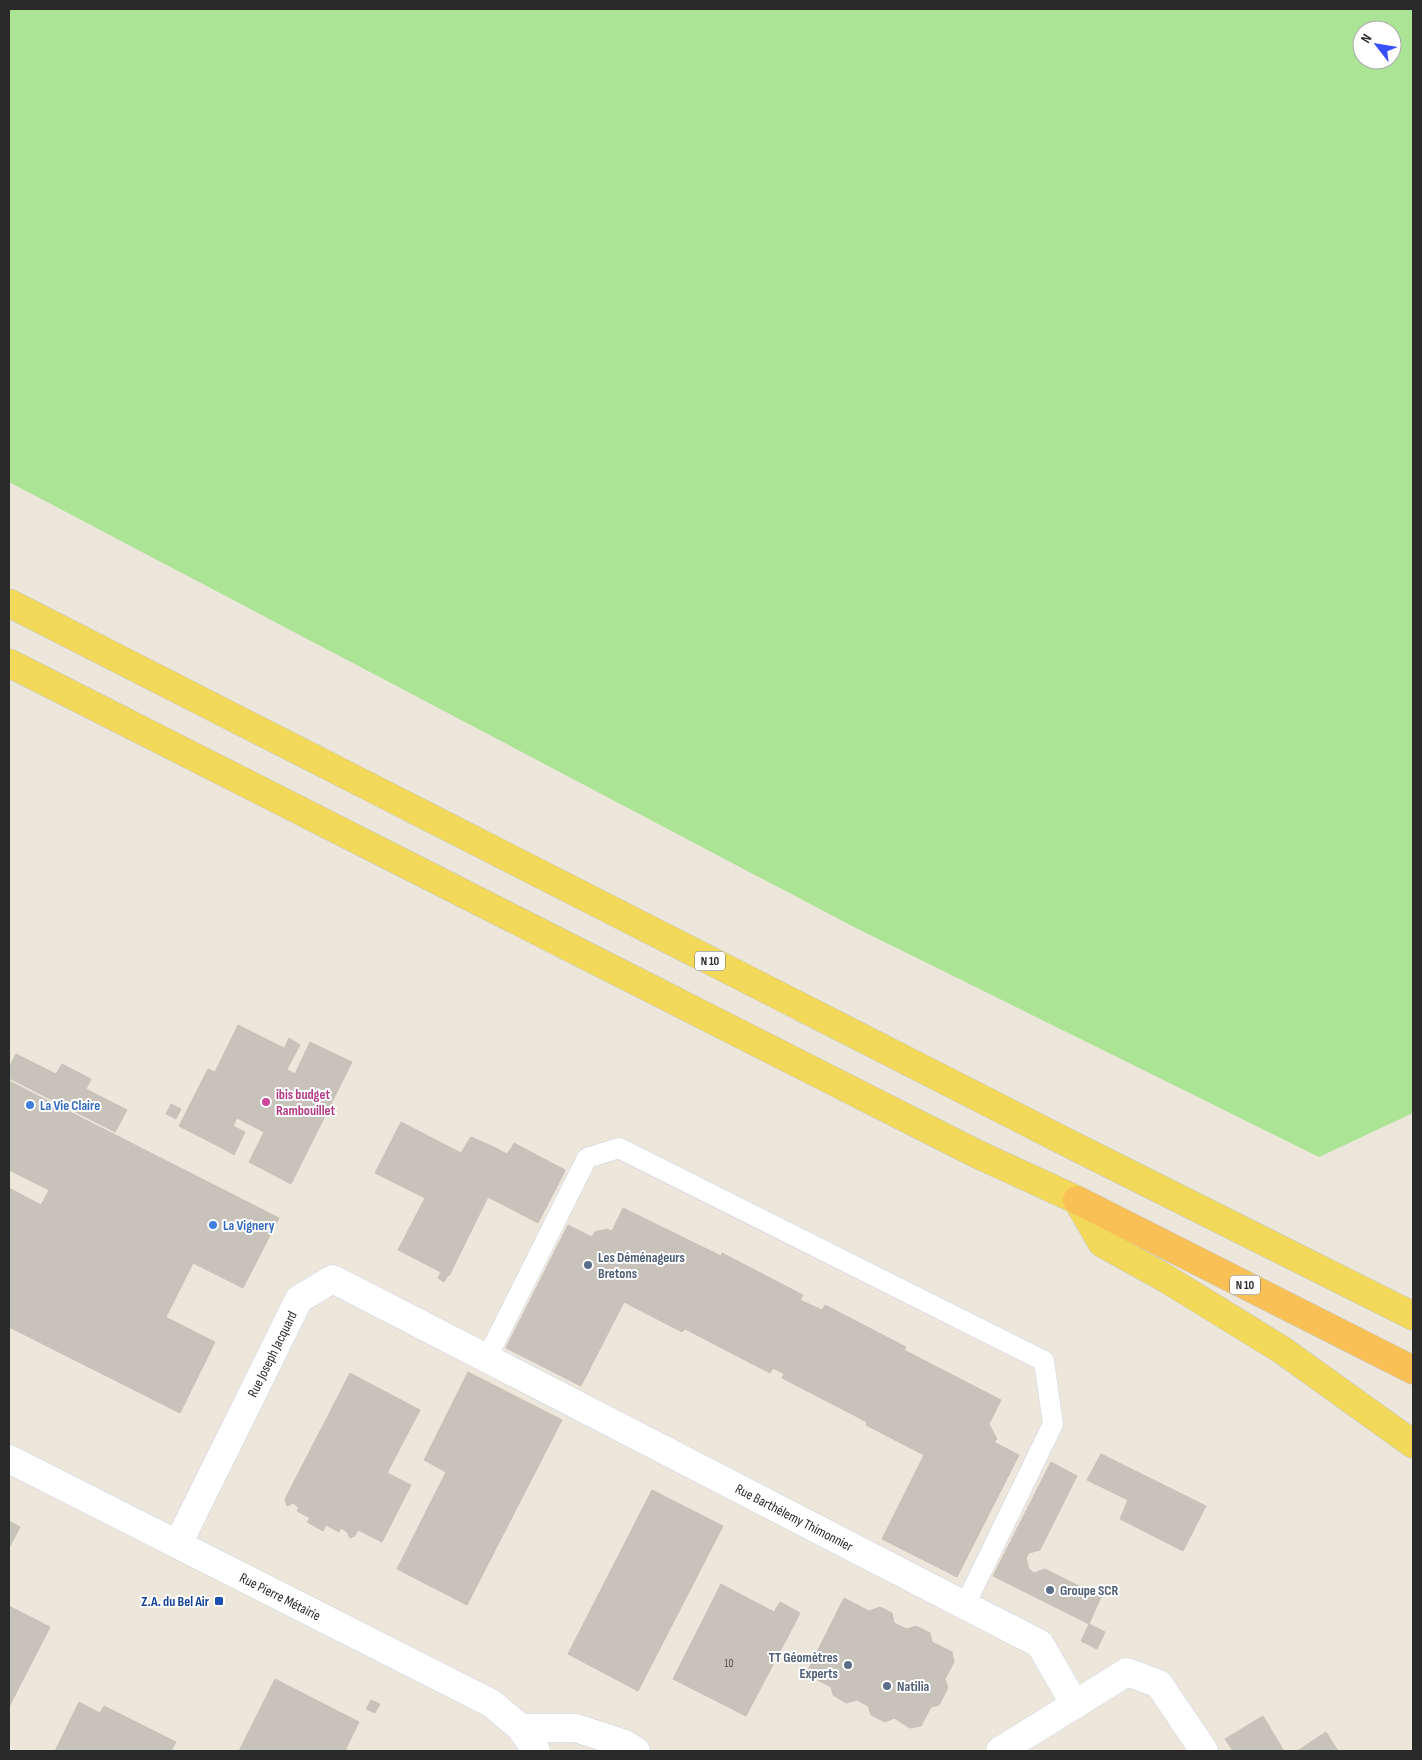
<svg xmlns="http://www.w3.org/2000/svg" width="1422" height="1760" viewBox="0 0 1422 1760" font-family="'Sofia Sans Condensed',sans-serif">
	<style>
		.green { fill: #ace496; fill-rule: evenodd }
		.building { fill: #c7c3bb; stroke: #c7c2b5 }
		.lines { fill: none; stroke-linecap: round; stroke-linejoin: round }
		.service-casing { stroke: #d0d3e3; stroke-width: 21 }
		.minor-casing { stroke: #d0d3e3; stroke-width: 29 }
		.primary-casing { stroke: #c8c8c8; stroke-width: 29 }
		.trunk-casing { stroke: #c8c8c8; stroke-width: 29 }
		.service { stroke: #fff; stroke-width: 20 }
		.minor { stroke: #fff; stroke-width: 28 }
		.primary { stroke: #f3d959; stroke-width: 28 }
		.trunk { stroke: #f9c056; stroke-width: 28 }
		.hotel-dot { fill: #d1479c; stroke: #fff; stroke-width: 2 }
		.shop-dot { fill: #3f7fe0; stroke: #fff; stroke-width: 2 }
		.service-dot { fill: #5c6f8a; stroke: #fff; stroke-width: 2 }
		.transit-dot { fill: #1a4fb4; stroke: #fff; stroke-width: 2 }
		.labels { text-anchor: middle; stroke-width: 4; stroke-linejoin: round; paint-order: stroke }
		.number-label { font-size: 11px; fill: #51504e }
		.shield { fill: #fff; stroke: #6a6a6a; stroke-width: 1 }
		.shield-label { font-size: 12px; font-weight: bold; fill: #2a2a2a }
		.hotel-label { font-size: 14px; font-weight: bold; fill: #b23c85; stroke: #fff; text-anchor: start }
		.shop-label { font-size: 14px; font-weight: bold; fill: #366cbe; stroke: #fff; text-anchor: start }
		.service-label { font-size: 14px; font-weight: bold; fill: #4e5e75; stroke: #fff; text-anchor: start }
		.street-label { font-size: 14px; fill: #2a2a2a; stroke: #fff }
		.transit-label { font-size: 14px; font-weight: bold; fill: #164399; stroke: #fff; text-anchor: end }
	</style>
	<rect width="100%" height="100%" fill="#ece6db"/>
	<path class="green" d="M9,9H1413V1113L1319,1157L852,926L9,482ZM1362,30H1392V60H1362Z"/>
	<g class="building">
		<path d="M238,1025L284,1048L277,1064L295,1074L310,1042L352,1062L291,1184L249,1162L264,1132L237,1118L222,1148L179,1126L208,1069L215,1072Z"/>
		<path d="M289,1038L300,1045L287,1069L277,1064Z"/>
		<path d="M16,1054L56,1074L62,1064L91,1079L86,1089L127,1110L115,1132L9,1078V1068Z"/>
		<path d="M9,1081L279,1218L243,1288L193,1263L166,1317L9,1238V1188L41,1205L49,1190L9,1170Z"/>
		<path d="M171,1104L181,1109L176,1119L166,1114Z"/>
		<path d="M401,1122L461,1153L467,1143L490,1155L494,1147L507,1154L512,1147L564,1173L538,1223L488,1197L449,1276L448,1275L444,1282L438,1278L441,1272L398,1250L425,1198L375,1173Z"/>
		<path d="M233,1126L245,1132L234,1155L222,1148Z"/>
		<path d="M471,1137L494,1147L490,1155L467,1143Z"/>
		<path d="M514,1143L565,1170L564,1173L512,1147Z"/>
		<path d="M623,1208L721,1256L722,1253L803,1295L800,1300L822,1310L825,1305L906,1347L904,1350L1001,1400L989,1424L997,1439L994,1442L1019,1455L957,1577L882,1539L924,1455L866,1425L867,1422L782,1378L784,1374L773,1368L770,1373L685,1329L682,1332L624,1302L581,1386L506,1348L568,1225L592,1237L595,1232L607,1229L612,1231Z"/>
		<path d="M9,1238L215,1342L180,1413L9,1327Z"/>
		<path d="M468,1372L562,1420L467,1605L397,1569L446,1472L424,1460Z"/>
		<path d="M350,1373L420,1410L387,1473L411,1485L382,1542L358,1530L355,1536L350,1538L347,1532L341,1528L339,1532L326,1525L323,1531L307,1522L310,1518L297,1511L299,1508L293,1503L287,1506L285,1499Z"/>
		<path d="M1101,1454L1206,1506L1183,1551L1120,1519L1128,1500L1087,1480Z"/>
		<path d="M1051,1462L1077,1476L1040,1550L1029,1553L1026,1558L1029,1569L1034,1573L1045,1569L1101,1597L1089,1624L993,1576Z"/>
		<path d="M652,1490L723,1526L638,1691L568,1654Z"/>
		<path d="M9,1521L20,1527L9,1548Z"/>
		<path d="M721,1584L795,1623L746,1716L673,1679Z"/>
		<path d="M844,1598L869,1611L880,1607L892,1613L894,1623L907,1629L916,1626L930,1633L932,1642L952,1652L954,1662L945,1679L948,1688L939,1705L931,1707L921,1726L910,1728L894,1718L885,1722L871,1715L868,1706L857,1700L846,1703L833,1695L831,1687L806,1674Z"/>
		<path d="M780,1602L800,1613L795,1623L774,1612Z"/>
		<path d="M9,1606L50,1627L9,1707Z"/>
		<path d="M1089,1624L1105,1632L1097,1649L1081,1641Z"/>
		<path d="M275,1679L359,1722L345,1751H239Z"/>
		<path d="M371,1700L380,1704L375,1713L366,1709Z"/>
		<path d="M79,1702L100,1713L104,1706L176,1742L171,1751H55Z"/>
		<path d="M1263,1716L1284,1751H1233L1225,1739Z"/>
		<path d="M1326,1732L1338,1751H1297Z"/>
	</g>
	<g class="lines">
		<defs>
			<path id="service" d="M487,1358L587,1158L619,1148L1044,1361L1053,1424L965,1605"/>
			<g id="minor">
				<path id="s1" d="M9,1459L491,1703L521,1728L536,1751"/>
				<path id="s2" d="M178,1544L299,1299L333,1279L1040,1644L1075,1705"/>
				<path d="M521,1728H576L625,1744L636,1751"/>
				<path d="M1000,1751L1127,1672L1159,1684L1204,1751"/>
			</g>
			<g id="primary">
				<path d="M9,603L1068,1143L1413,1316"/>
				<path d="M9,663L975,1153L1077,1200L1102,1243L1165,1278L1282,1350L1413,1444"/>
			</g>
			<path id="trunk" d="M1077,1200L1413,1370"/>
		</defs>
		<use href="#service" class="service-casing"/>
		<use href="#minor" class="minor-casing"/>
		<use href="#primary" class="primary-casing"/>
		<use href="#trunk" class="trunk-casing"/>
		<use href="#service" class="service"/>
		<use href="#minor" class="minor"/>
		<use href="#primary" class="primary"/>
		<use href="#trunk" class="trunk"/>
	</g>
	<circle class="hotel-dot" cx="266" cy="1102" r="5"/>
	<g class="shop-dot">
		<circle cx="30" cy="1105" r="5"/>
		<circle cx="213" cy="1225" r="5"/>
	</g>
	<g class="service-dot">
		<circle cx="588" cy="1265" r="5"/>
		<circle cx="1050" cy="1590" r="5"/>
		<circle cx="848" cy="1665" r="5"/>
		<circle cx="887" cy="1686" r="5"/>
	</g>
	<rect class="transit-dot" x="214" y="1596" width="10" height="10" rx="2.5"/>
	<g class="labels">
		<g class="number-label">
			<text x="729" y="1667">10</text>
		</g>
		<g class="shield">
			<rect x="695" y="951.5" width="30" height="19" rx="4"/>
			<rect x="1230" y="1275.5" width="30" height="19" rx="4"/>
		</g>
		<g class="shield-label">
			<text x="710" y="965">N 10</text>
			<text x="1245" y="1289">N 10</text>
		</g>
		<g class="hotel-label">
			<text x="276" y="1099">ibis budget<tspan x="276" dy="16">Rambouillet</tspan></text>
		</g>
		<g class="shop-label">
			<text x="40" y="1110">La Vie Claire</text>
			<text x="223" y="1230">La Vignery</text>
		</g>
		<g class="service-label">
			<text x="598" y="1262">Les Déménageurs<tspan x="598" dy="16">Bretons</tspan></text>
			<text x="1060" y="1595">Groupe SCR</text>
			<text x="838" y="1662" text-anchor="end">TT Géomètres<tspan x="838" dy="16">Experts</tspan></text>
			<text x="897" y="1691">Natilia</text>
		</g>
		<g class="street-label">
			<text dy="5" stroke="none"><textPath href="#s2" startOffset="212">Rue Joseph Jacquard</textPath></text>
			<text dy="5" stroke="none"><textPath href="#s2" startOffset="832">Rue Barthélemy Thimonnier</textPath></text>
			<text dy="5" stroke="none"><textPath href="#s1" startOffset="304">Rue Pierre Métairie</textPath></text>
		</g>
		<g class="transit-label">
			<text x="209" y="1606">Z.A. du Bel Air</text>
		</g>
	</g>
	<rect width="1422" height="1760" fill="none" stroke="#2a2a2a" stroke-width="20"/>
	<g transform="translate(1377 45) rotate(301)"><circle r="24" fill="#ffffff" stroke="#aaaaaa"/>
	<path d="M0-4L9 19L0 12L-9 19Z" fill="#374ffd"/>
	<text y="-8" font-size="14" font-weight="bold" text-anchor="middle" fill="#2a2a2a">N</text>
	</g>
</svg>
